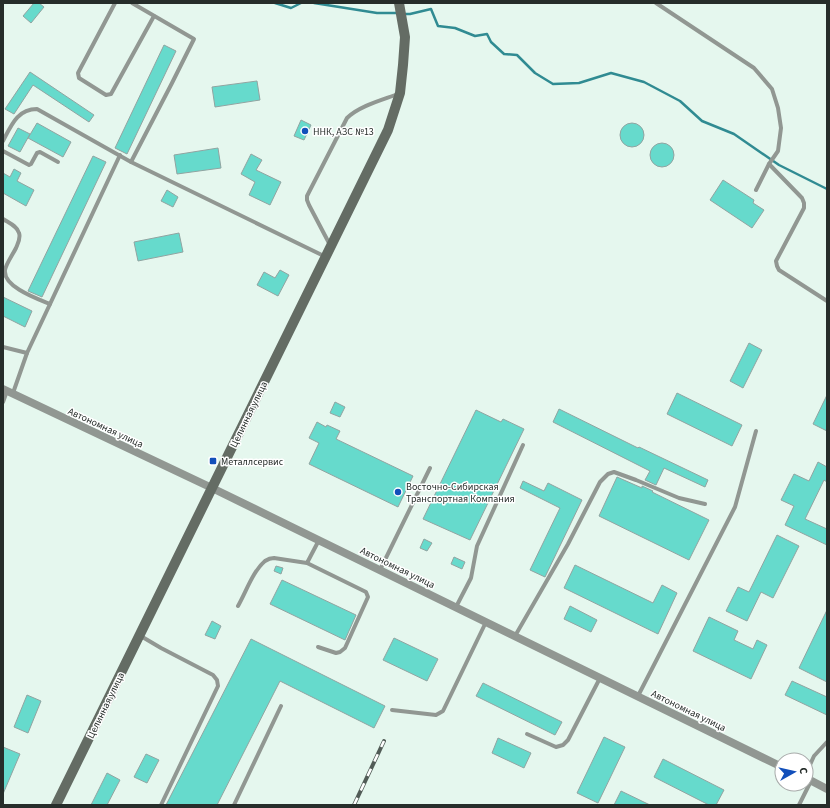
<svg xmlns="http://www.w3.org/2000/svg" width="830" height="808" viewBox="0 0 830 808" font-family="'Source Sans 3',sans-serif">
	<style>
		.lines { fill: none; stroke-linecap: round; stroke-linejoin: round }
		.stream { stroke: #308b92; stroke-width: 2.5 }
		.building { fill: #66dacc; stroke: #91a4a1 }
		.lane { stroke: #919792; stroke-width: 4 }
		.street { stroke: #919792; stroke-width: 8 }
		.secondary { stroke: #646c64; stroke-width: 10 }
		.rail-casing { stroke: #525c57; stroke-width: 4 }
		.rail { stroke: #fff; stroke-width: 2.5; stroke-dasharray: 8; stroke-linecap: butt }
		.poi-dot { fill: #124fba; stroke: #fff; stroke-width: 1.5 }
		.labels { text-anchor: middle; stroke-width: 3; stroke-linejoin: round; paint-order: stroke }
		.poi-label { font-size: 10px; fill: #262d2a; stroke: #fff; text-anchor: start }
		.street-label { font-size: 10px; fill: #262d2a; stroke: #fff }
	</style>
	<rect width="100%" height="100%" fill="#e5f7ee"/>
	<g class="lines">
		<g class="stream">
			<path d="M275,3L291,8L301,3"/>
			<path d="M314,3L377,13H398"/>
			<path d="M403,14H410L431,9L438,26L455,28L475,36L487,34L491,42L504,54L517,55L535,73L553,84L579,83L611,73L644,82L680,101L702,121L734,134L779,165L827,189"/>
		</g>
	</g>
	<g class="building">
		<path d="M34,3H39L44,7L31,23L23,16Z"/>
		<path d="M164,45L176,51L127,154L115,148Z"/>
		<path d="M30,72L94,115L89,122L33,85L14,114L5,109Z"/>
		<path d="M257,81L260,100L215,107L212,87Z"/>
		<path d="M301,120L311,125L304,140L294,136Z"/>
		<path d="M37,123L71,142L63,157L28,138Z"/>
		<circle cx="632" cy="135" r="12"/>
		<path d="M18,128L30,134L20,152L8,146Z"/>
		<circle cx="662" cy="155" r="12"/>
		<path d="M218,148L221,168L177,174L174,155Z"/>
		<path d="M251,154L262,160L256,170L281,182L270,205L249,195L255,182L241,174Z"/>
		<path d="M93,156L106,162L42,297L28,291Z"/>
		<path d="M14,169L21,173L17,181L34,190L26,206L3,193V173L10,177Z"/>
		<path d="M723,180L754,200L753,203L764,210L752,228L710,200Z"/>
		<path d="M167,190L178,197L173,207L161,201Z"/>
		<path d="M179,233L183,252L138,261L134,242Z"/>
		<path d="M280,270L289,275L278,296L257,285L264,272L275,278Z"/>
		<path d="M3,297L32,311L25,327L3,316Z"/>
		<path d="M749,343L762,350L743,388L730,381Z"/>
		<path d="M677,393L742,425L732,446L667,414Z"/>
		<path d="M827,395V431L813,424Z"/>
		<path d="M335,402L345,407L340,417L330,413Z"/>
		<path d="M559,409L638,448L639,447L708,480L705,487L664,468L656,485L645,480L650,471L553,422Z"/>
		<path d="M476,410L501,422L503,419L524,429L470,540L423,519Z"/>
		<path d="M317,422L326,427L327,425L340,431L336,439L413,476L398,507L309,464L319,443L309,438Z"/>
		<path d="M818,462L827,467V482L824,480L805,519L827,529V545L785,525L794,506L781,500L794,474L809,481Z"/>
		<path d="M617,477L642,488V486L653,491L652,492L709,520L689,560L599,516Z"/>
		<path d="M523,481L544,491L548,483L582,500L545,577L530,570L560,508L520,488Z"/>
		<path d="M777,535L799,546L773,598L761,592L747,621L726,611L738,587L749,592Z"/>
		<path d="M424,539L432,543L427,551L420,548Z"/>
		<path d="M454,557L465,562L462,569L451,564Z"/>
		<path d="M575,565L653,603L662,585L677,593L658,634L564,588Z"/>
		<path d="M276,566L283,568L281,574L274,571Z"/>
		<path d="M282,580L356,615L345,640L270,604Z"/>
		<path d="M570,606L597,620L591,632L564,619Z"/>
		<path d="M827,610V682L799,668Z"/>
		<path d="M709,617L738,631L734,640L753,649L757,640L767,645L751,679L693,651Z"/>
		<path d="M212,621L221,626L215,639L205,635Z"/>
		<path d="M394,638L438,659L427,681L383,660Z"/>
		<path d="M251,639L385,706L374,728L280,681L217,805H166Z"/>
		<path d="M792,681L827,697V715L785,695Z"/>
		<path d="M483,683L562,722L555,735L476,696Z"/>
		<path d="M27,695L41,701L28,733L14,727Z"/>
		<path d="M604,737L625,747L598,803L577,793Z"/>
		<path d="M498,738L531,753L524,768L492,753Z"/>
		<path d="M3,747L20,754L3,794Z"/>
		<path d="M146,754L159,760L147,783L134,777Z"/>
		<path d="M663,759L724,790L716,805H709L654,777Z"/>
		<path d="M107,773L120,780L107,805H91Z"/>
		<path d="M621,791L650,805H614Z"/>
	</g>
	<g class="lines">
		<g class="lane">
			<path d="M115,3L78,73L79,78L106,95L111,94L154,16"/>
			<path d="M656,3L754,68L772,89L778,108L781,128L778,151L769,164L756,190"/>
			<path d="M3,141C11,126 17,109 37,109L131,162L326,257"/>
			<path d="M3,151L29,165L31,164L37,153L40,152L58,162"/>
			<path d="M131,162L172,83L194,39L132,3"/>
			<path d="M769,164L802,198L804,203V208L776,261L777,266L779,270L827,301"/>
			<path d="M3,219C9,223 17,226 19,233C21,238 18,243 16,248C13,254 6,264 5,270C3,287 38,299 50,304"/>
			<path d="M330,245L309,205L307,200V196L347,118C359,106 382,100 398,94"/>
			<path d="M3,347L27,353"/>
			<path d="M13,393L27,353L120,155"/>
			<path d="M3,402L7,391"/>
			<path d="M307,563L366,592L368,597L345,648L340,652L336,653L318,647"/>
			<path d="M380,570L430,468"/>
			<path d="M238,606C246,592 253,571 265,561C268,559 271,558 274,558L307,563L319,540"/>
			<path d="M456,607L471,578L477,546L523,445"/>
			<path d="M139,635L161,648L213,675L217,680L218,686L161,805"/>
			<path d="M515,636L568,544L600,482L608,474L614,472L636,480L679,498L705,504"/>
			<path d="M638,696L735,507L756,431"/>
			<path d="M392,710L436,715L443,711L486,622"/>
			<path d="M527,734L556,747L563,745L568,740L600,678"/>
			<path d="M234,805L281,706"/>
			<path d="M799,805L811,781L809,767L814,756L827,742"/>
		</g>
		<g class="street">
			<path d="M3,389L212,488L782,767"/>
			<path d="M806,778L827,789"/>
		</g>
		<path class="secondary" d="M56,805L388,130L400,93L403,65L405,37L399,3"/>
		<defs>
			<path id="rail" d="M354,805L384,741"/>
		</defs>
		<use href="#rail" class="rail-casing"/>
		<use href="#rail" class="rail"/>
	</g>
	<g class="poi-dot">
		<circle cx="305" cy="131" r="4"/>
		<rect x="209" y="457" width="8" height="8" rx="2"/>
		<circle cx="398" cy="492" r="4"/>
	</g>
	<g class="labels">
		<g class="poi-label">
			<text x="313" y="135">ННК, АЗС №13</text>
			<text x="221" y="465">Металлсервис</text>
			<text x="406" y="490">Восточно-Сибирская<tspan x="406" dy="12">Транспортная Компания</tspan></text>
		</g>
		<g class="street-label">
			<text transform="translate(248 414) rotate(-64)" y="4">Целинная улица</text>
			<text transform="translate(106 427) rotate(25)" y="4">Автономная улица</text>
			<text transform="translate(398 567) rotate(26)" y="4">Автономная улица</text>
			<text transform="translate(105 705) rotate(-64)" y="4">Целинная улица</text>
			<text transform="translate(689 710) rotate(26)" y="4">Автономная улица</text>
		</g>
	</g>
	<rect width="830" height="808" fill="none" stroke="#262d2a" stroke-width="8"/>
	<g transform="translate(794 772) rotate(82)"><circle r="19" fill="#ffffff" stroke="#a8abaa"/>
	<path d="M0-3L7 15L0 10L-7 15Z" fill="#124fba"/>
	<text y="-6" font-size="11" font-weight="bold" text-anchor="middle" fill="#262d2a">С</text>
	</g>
</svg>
